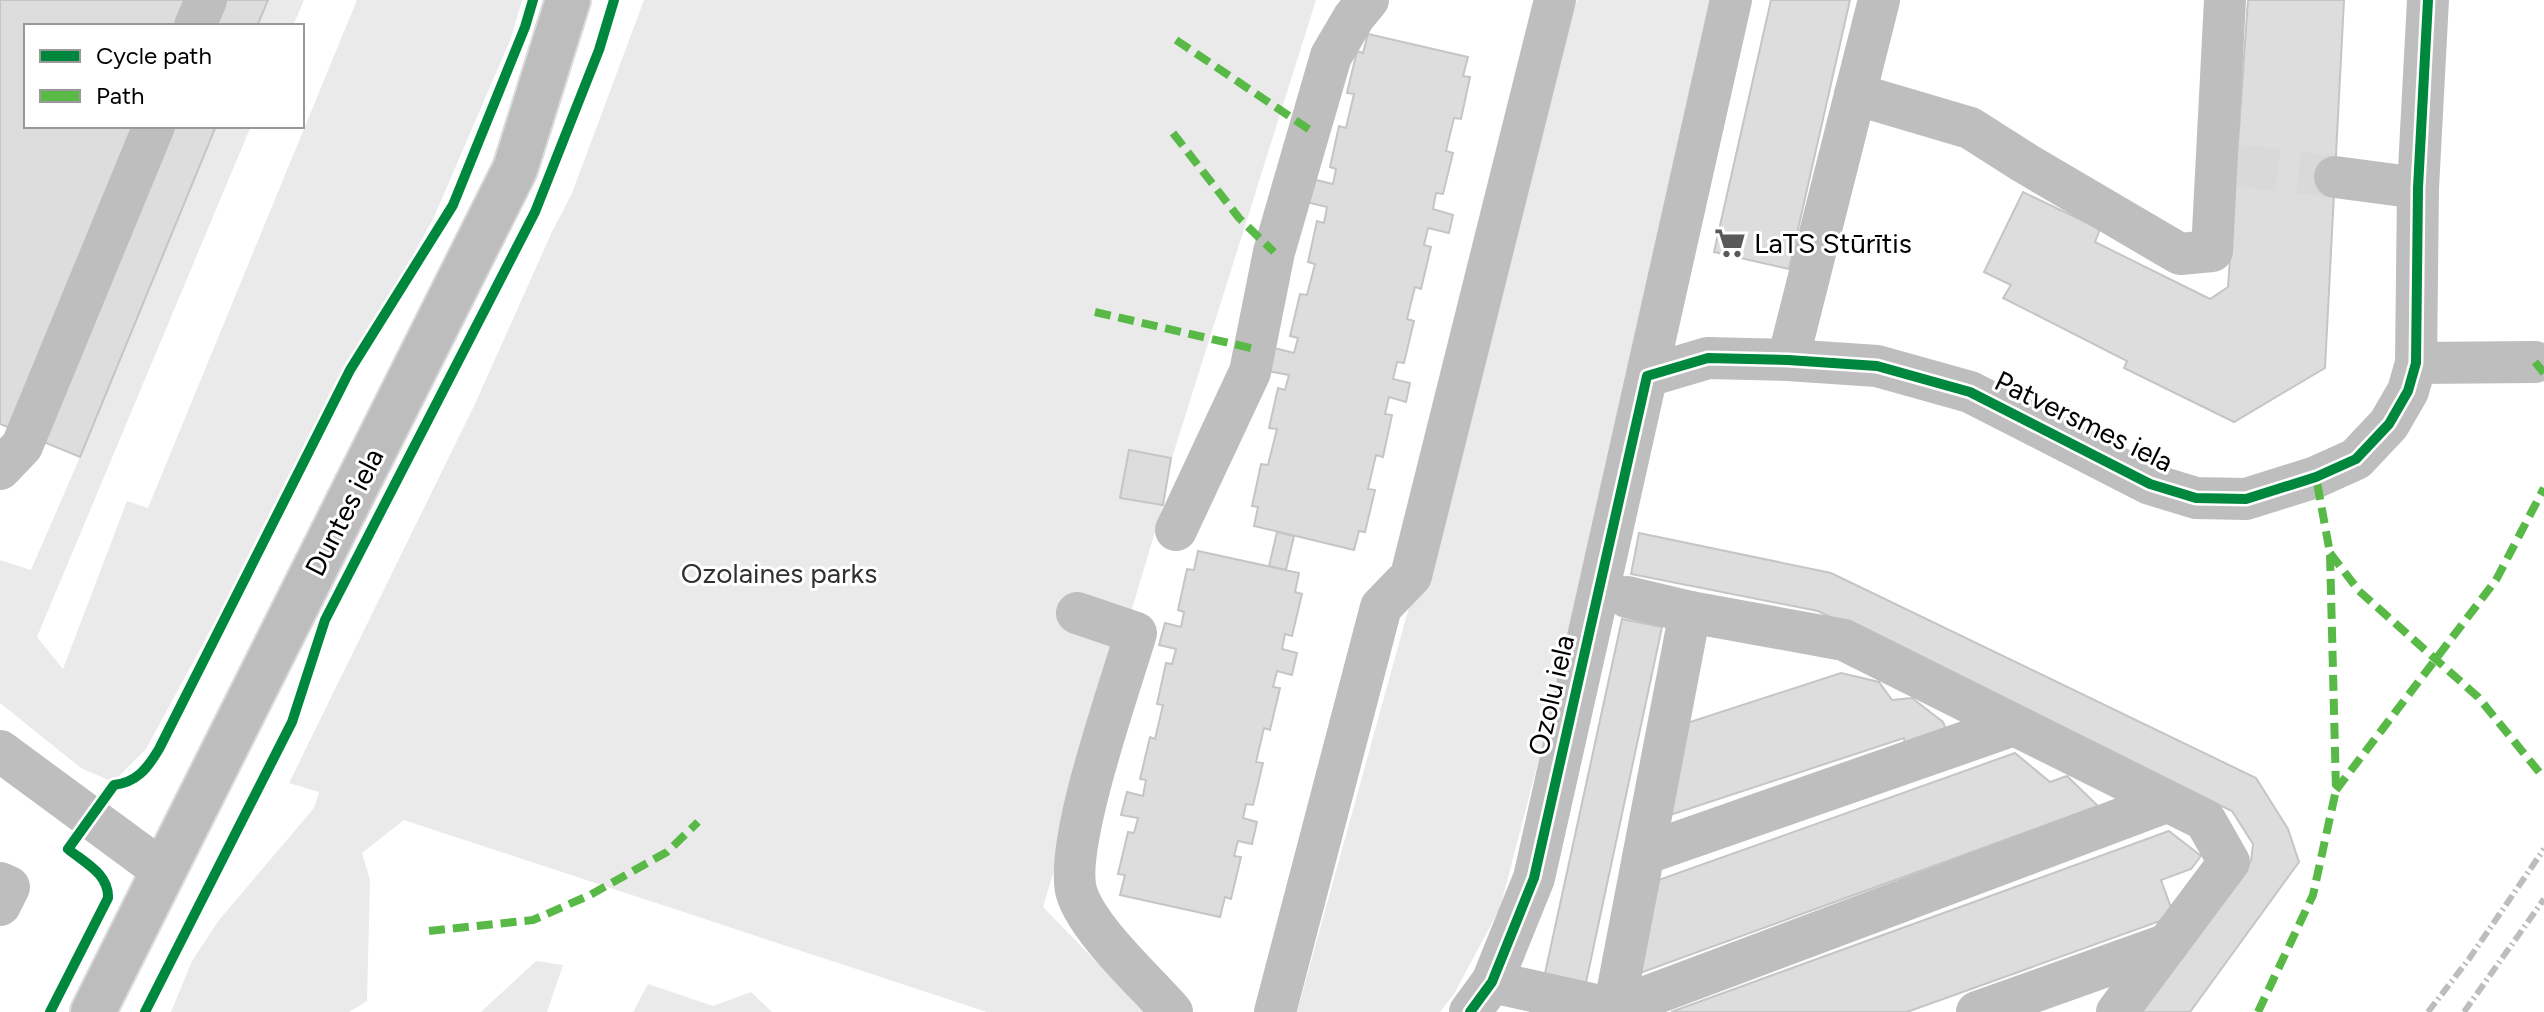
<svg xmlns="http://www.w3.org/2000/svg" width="2544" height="1012" viewBox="0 0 2544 1012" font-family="Figtree,sans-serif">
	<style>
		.green { fill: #eaeaea }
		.building { fill: #ddd; stroke: #c5c5c5; stroke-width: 2 }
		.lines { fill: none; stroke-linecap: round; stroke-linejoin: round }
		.minor-tunnel { stroke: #d9d9d9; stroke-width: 42; stroke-dasharray: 42 21; stroke-linecap: butt }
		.major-casing { stroke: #dbdbdb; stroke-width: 48 }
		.minor { stroke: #bebebe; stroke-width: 42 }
		.major { stroke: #bdbdbd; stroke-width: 44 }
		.rail { stroke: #bdbdbd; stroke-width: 6; stroke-dasharray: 12 4 2 4; stroke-linecap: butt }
		.quiet { stroke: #58b947; stroke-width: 8; stroke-dasharray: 16 8; stroke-linecap: butt }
		.cycleway-casing { stroke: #fff; stroke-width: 15 }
		.cycleway { stroke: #00873e; stroke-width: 10 }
		.labels { text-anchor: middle; stroke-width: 6; stroke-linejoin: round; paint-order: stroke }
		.poi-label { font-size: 28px; fill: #000; stroke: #fff; text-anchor: start }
		.street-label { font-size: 28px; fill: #000; stroke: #fff }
		.park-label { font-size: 28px; fill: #303030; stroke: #fff }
	</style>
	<rect width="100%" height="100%" fill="#fff"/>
	<g class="green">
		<path d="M268,0H304L293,26H257Z"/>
		<path d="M357,0H522L511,38L434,217L146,749L113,782L81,768L0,703V560L31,570L80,457L216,126H251L37,637L63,669L127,501L148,508Z"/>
		<path d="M644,0H1316L1172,458L1163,505L1043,907L1145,1012H987L404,820L362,853L370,880L367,1001L349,1012H171L192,961L219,920L314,808L319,792L289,783L474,406L552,232L572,193Z"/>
		<path d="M1577,0H1720L1605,506L1500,908L1454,994L1440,1012H1297Z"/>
		<path d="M536,961L563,965L547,1012H481Z"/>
		<path d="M648,984L713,1006L751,992L772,1012H633Z"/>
	</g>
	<g class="building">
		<path d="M0,0H268L257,26H26V126H216L80,457L0,424Z"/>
		<path d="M1771,0H1850L1789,269L1714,252Z"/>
		<path d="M2248,0H2344L2325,368L2234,422L2124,368L2127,361L2003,298L2011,285L1984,272L2023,192L2100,229L2095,242L2210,299L2228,287Z"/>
		<path d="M1368,34L1468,57L1463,76L1470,77L1461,119L1454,118L1446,151L1453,153L1443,194L1436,193L1433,209L1453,215L1449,233L1428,228L1424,245L1431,247L1421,289L1415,287L1407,319L1414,321L1404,363L1397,362L1393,379L1410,383L1406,402L1389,397L1385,414L1392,415L1383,457L1376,455L1368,489L1375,490L1365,532L1359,531L1354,550L1254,526L1258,507L1252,506L1261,464L1268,465L1277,429L1269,428L1278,388L1285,390L1289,375L1268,371L1274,348L1294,353L1298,338L1290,336L1300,294L1307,295L1315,264L1308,262L1317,221L1324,223L1327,207L1306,202L1312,179L1333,184L1336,169L1330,167L1339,126L1346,128L1354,94L1347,93L1357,51L1363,53Z"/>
		<path d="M1129,450L1171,458L1163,505L1120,498Z"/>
		<path d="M1277,532L1294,536L1286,570L1269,566Z"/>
		<path d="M1639,533L1831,573L2256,778L2288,829L2299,862L2190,1012H2142L2251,861L2253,844L2232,811L1818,611L1631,574Z"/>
		<path d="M1198,551L1299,573L1295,592L1302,594L1292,636L1285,634L1282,649L1297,653L1292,675L1277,671L1273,687L1280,688L1270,730L1264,728L1256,762L1263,763L1253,805L1246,804L1243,818L1257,822L1252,844L1238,841L1234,856L1241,857L1231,899L1225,897L1220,917L1120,895L1125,875L1118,874L1128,832L1134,833L1138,818L1121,815L1127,792L1143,796L1146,780L1140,779L1150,737L1155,739L1163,705L1157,704L1166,663L1172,664L1176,649L1159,645L1165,623L1181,627L1184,612L1178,610L1187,569L1194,570Z"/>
		<path d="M1622,619L1662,627L1585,987L1544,978Z"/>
		<path d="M1841,673L1879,682L1892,700L1912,698L1943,722L1946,729L1905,743L1904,738L1670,815L1687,723Z"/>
		<path d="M2015,753L2050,782L2067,776L2098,806L1640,973L1653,882Z"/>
		<path d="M2169,831L2201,856L2191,869L2161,880L2174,916L1907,1012H1671Z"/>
	</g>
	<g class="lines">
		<path class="minor-tunnel" d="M2236,165L2335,177"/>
		<defs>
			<path id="major" d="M93,1012L515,169L568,0"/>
		</defs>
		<use href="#major" class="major-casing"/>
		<g class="minor">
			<path d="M195,26L206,0"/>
			<path d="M1855,94L1970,128L2025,163L2180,254L2212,251L2225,0"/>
			<path d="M2335,177L2418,188"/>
			<path d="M1788,360L1879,0"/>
			<path d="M2416,363L2535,362"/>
			<path d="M1647,376L1708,358L1788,360L1877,366L1970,392L2150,484L2196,498L2246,499L2316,477L2356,459L2389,424L2408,391L2416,363L2418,188L2428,0"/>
			<path d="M0,469L22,446L154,126"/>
			<path d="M1176,530L1250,372L1274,252L1331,56L1354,17L1368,0"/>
			<path d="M1627,597L1690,612"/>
			<path d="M1077,613L1136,633C1121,685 1062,848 1077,894C1090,932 1145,981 1172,1012"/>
			<path d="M0,751L163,871"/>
			<path d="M1644,854L2014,725"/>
			<path d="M0,883L9,887L0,905"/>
			<path d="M1492,982L1614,1009L1690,612L1844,640L2205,820L2229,862L2117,1012"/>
			<path d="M1614,1009L2166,802"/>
			<path d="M1275,1012L1381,607L1411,576L1555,0"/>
			<path d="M1470,1012L1492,982L1534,878L1731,0"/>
			<path d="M1977,1012L2168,944"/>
		</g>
		<use href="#major" class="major"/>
		<g class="rail">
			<path d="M2428,1012L2469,959L2544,849"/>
			<path d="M2464,1012L2544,899"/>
		</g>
		<g class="quiet">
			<path d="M1176,40L1310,130"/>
			<path d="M1173,133L1239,218L1274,252"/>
			<path d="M1095,312L1255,349"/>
			<path d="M2535,362L2544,373"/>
			<path d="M2330,553L2359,591L2478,697L2544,778"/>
			<path d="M2336,790L2496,580L2544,488"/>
			<path d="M429,931L533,920L590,895L667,852L698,822"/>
			<path d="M2258,1012L2313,895L2336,790L2330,553L2316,477"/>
		</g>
		<defs>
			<g id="cycleway">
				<path d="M50,1012L108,898C109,874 85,863 68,849L114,785C137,782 147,769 159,749L350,370L453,205L525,27L533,0"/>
				<path d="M145,1012L292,722L325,620L535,212L599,50L614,0"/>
				<path d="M1470,1012L1492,982L1534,878L1647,376L1708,358L1788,360L1877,366L1970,392L2150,484L2196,498L2246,499L2316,477L2356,459L2389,424L2408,391L2416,363L2418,188L2428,0"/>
			</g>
		</defs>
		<use href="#cycleway" class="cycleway-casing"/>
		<use href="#cycleway" class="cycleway"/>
	</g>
	<defs>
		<symbol id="supermarket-bare" viewBox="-9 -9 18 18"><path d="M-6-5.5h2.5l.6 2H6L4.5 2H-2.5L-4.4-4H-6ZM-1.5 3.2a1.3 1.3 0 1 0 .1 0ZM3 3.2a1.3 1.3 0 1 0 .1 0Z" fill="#595959" stroke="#fff" stroke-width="2.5" paint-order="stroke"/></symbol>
	</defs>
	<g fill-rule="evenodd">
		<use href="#supermarket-bare" x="1708" y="221" width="44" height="44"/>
	</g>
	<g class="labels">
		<g class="poi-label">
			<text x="1754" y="253">LaTS Stūrītis</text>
		</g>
		<g class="street-label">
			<text transform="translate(2084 421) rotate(26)" y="10">Patversmes iela</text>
			<text transform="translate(344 512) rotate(-63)" y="10">Duntes iela</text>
			<text transform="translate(1551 695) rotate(-77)" y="10">Ozolu iela</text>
		</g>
		<g class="park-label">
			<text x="779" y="583">Ozolaines parks</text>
		</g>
	</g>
	<rect x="24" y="24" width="280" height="104" fill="#ffffff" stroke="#999999" stroke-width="2"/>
	<rect x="40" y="50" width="40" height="12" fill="#00873e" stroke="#999999" stroke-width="2"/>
	<text x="96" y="64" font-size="24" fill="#000000">Cycle path</text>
	<rect x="40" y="90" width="40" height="12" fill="#58b947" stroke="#999999" stroke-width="2"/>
	<text x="96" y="104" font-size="24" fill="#000000">Path</text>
</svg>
